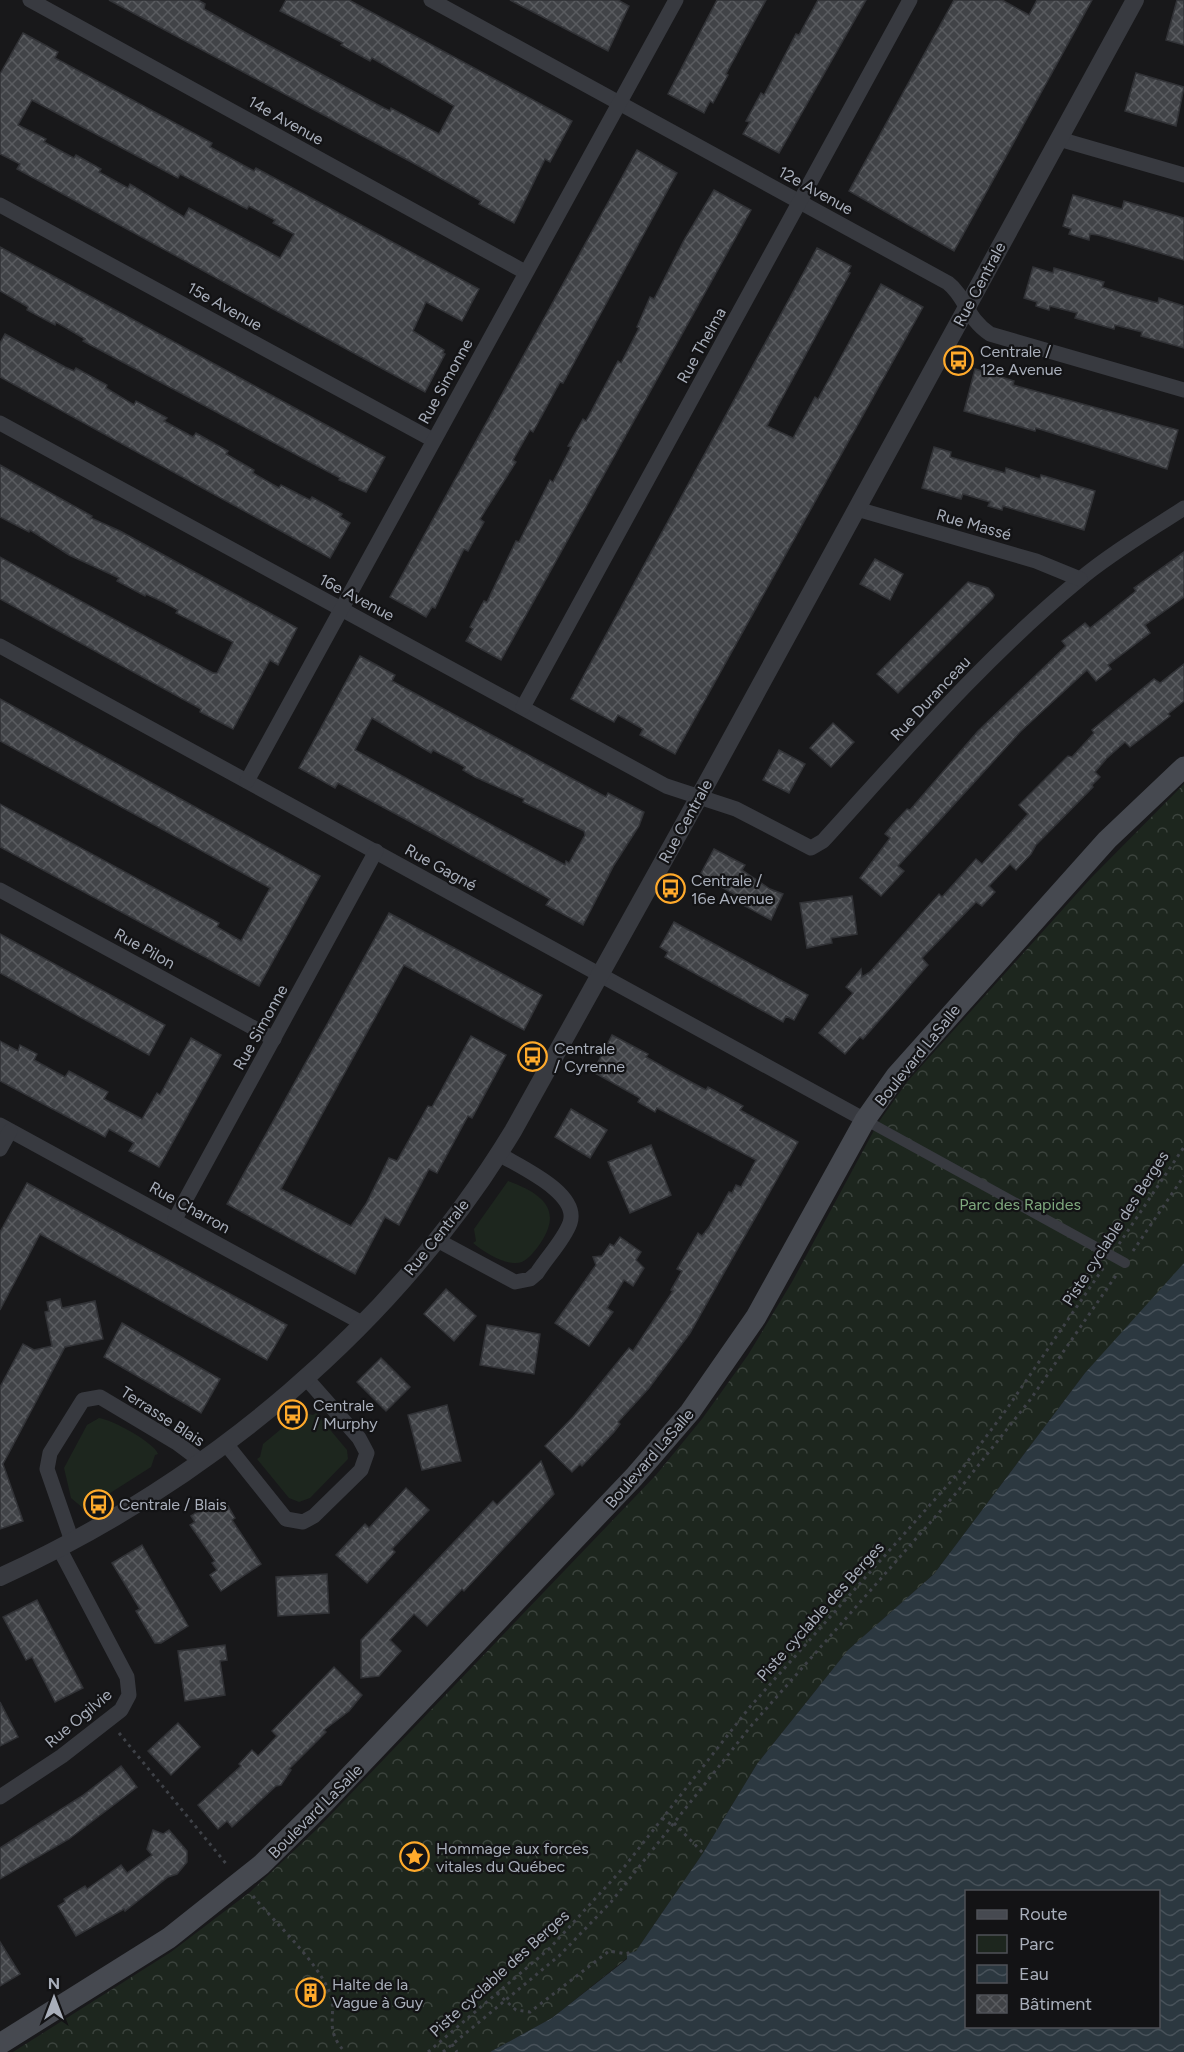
<svg xmlns="http://www.w3.org/2000/svg" width="1184" height="2052" viewBox="0 0 1184 2052" font-family="Figtree,sans-serif">
	<style>
		.green { fill: #1d261e }
		.forest { fill: url(#forest-crowns) }
		.water { fill: url(#water-waves); fill-rule: evenodd }
		.building { fill: url(#building-cross-hatch); stroke: #313236; stroke-width: 1.5; fill-rule: evenodd }
		.lines { fill: none; stroke-linecap: round; stroke-linejoin: round }
		.path { stroke: #3e4147; stroke-width: 3; stroke-dasharray: 3 4.5; stroke-linecap: butt }
		.pedestrian { stroke: #383a40; stroke-width: 10 }
		.minor { stroke: #383a40; stroke-width: 15 }
		.tertiary { stroke: #383a40; stroke-width: 18 }
		.secondary { stroke: #464950; stroke-width: 21 }
		.labels { text-anchor: middle; stroke-width: 4.5; stroke-linejoin: round; paint-order: stroke }
		.street-label { font-size: 16px; fill: #a9afbb; stroke: #131315 }
		.poi-label { font-size: 16px; fill: #a9afbb; stroke: #131315; text-anchor: start }
		.park-label { font-size: 16px; fill: #7ea87e; stroke: #131315 }
	</style>
	<defs>
		<pattern id="forest-crowns" width="20" height="18" patternUnits="userSpaceOnUse" patternTransform="scale(1.5)"><rect width="20" height="18" fill="#1d261e"/><path d="M2 6a3 3 0 1 1 6 0M12 15a3 3 0 1 1 6 0" fill="none" stroke="#3b433d"/></pattern>
		<pattern id="water-waves" width="16" height="10" patternUnits="userSpaceOnUse" patternTransform="scale(1.5)"><rect width="16" height="10" fill="#2c3840"/><path d="M0 5q4-4 8 0t8 0" fill="none" stroke="#48525a"/></pattern>
		<pattern id="building-cross-hatch" width="8" height="8" patternUnits="userSpaceOnUse" patternTransform="scale(1.5)"><rect width="8" height="8" fill="#414347"/><path d="M0 0l8 8M0 8l8-8" fill="none" stroke="#5a5c60"/></pattern>
	</defs>
	<rect width="100%" height="100%" fill="#18181a"/>
	<g class="green">
		<path d="M508,1181C546,1195 564,1212 537,1248C531,1255 525,1264 514,1263C502,1263 482,1251 473,1243L476,1241L474,1229Z"/>
		<path d="M306,1413L313,1415L316,1413L347,1450L348,1459L310,1498L299,1502L289,1498L257,1459L260,1457L263,1444L286,1425L290,1429L299,1421L296,1417Z"/>
		<path d="M99,1418C111,1419 155,1443 158,1454L155,1455L151,1467L107,1495L103,1490L95,1494L98,1500L84,1504L83,1508L71,1498L64,1468L87,1425Z"/>
	</g>
	<path class="forest" d="M1184,784V2052L1146,1309L1085,1373L934,1574L848,1650L757,1764L703,1853L636,1951L628,1954L627,1958L552,2018L490,2052H13L171,1952L250,1892L318,1828L656,1475L702,1419L748,1355L792,1282L878,1123L907,1082L1091,878Z"/>
	<path class="water" d="M1184,1263V2052H490L552,2018L627,1959V1954L636,1951L703,1853L757,1764L848,1650L934,1574L1085,1373ZM966,1892H1158V2026H966Z"/>
	<g class="building">
		<path d="M109,0H198L205,4L204,9L255,38L384,108L390,111L391,108L439,134L454,106L372,58L370,61L341,45L343,43L280,11L286,0H349L572,121L550,162L545,159L514,223L479,204L481,201L415,164Z"/>
		<path d="M510,0H618L629,6L608,51Z"/>
		<path d="M717,0H766L726,74L728,75L713,103L710,101L704,113L668,94Z"/>
		<path d="M818,0H866L779,153L743,134L750,122L746,121L761,93L764,95L796,34L799,35Z"/>
		<path d="M954,0H1002L1029,15L1037,0H1092L954,251L849,191Z"/>
		<path d="M1177,0H1184V45L1166,40Z"/>
		<path d="M23,33L58,52L55,58L212,143L210,147L254,171L256,168L479,289L462,321L426,302L413,331L444,350L443,353L445,354L425,392L17,169L20,164L0,154V74ZM32,100L178,178L180,174L247,209L249,206L275,220L273,223L294,234L280,258L189,208L184,217L130,184L128,188L99,172L101,169L76,155L74,158L44,142L46,139L18,125Z"/>
		<path d="M1136,73L1184,87L1176,126L1125,111Z"/>
		<path d="M637,150L677,173L563,383L560,382L533,432L530,430L513,460L516,462L480,519L484,522L468,551L464,549L435,608L432,607L426,617L390,597Z"/>
		<path d="M714,190L751,210L501,660L466,641L473,629L470,627L484,601L487,602L516,541L519,542L550,480L553,482L571,447L568,446L583,419L586,421L618,361L621,363L639,328L637,327L650,297L654,299L684,240Z"/>
		<path d="M1073,195L1122,209L1124,201L1184,218V260L1098,235L1090,234L1089,240L1069,234L1071,229L1063,226Z"/>
		<path d="M0,247L385,457L366,492L339,480L340,478L83,341L85,339L56,322L55,325L27,310L28,307L0,291Z"/>
		<path d="M817,248L851,266L848,272L850,273L767,426L793,438L815,397L818,399L881,284L923,307L675,754L640,735L643,729L618,715L614,722L571,699Z"/>
		<path d="M1033,267L1053,273L1054,268L1104,282L1102,287L1124,294L1158,303L1159,298L1184,306V348L1141,336L1142,332L1115,325L1114,329L1075,318L1077,313L1050,306L1049,310L1036,306L1037,302L1024,298Z"/>
		<path d="M5,334L65,367L74,371L76,368L107,385L106,388L134,405L136,401L167,418L164,421L193,437L196,433L228,451L226,454L254,470L253,473L279,488L281,485L310,500L312,497L342,514L340,517L350,523L330,558L0,377V343Z"/>
		<path d="M975,369L1014,381L1013,385L1178,430L1167,469L1036,428L1035,431L964,411Z"/>
		<path d="M934,447L951,452L950,457L1005,473L1006,468L1040,479L1041,475L1095,491L1084,530L1003,506L1002,510L988,506L990,502L963,494L961,499L922,488Z"/>
		<path d="M0,465L92,516L91,518L120,531L297,628L278,665L270,660L233,729L200,712L201,709L0,599V557L213,673H217L233,642L176,613L178,610L161,601L146,594L145,596L117,581L119,578L69,555L30,530L29,532L0,517Z"/>
		<path d="M1184,552V597L1145,625L1150,633L1108,665L1111,669L1096,681L1087,670L1021,731L898,866L904,871L881,896L860,878L890,838L885,834L893,824L907,809L910,810L978,731L1066,646L1062,641L1085,623L1090,628L1136,591L1134,588Z"/>
		<path d="M875,559L903,574L890,600L860,584Z"/>
		<path d="M968,582L988,588L994,595L993,598L898,693L877,674Z"/>
		<path d="M360,656L395,675L392,681L606,797L608,793L644,812L639,826L614,865L583,925L546,905L550,899L437,836L338,783L335,788L299,768ZM372,718L431,753L433,750L465,767L463,770L475,777L524,799L523,802L584,831L585,835L569,863L566,861L565,865L355,750Z"/>
		<path d="M1184,664V701L1168,714L1170,716L1130,747L1125,742L1107,758L1095,772L1100,777L1092,785L1093,787L1036,845L1031,854L1016,870L1010,864L989,886L995,892L982,906L976,902L922,958L928,965L863,1039L860,1037L845,1054L819,1033L853,993L846,987L861,969L862,977L870,972L939,894L942,897L976,859L982,864L1028,814L1019,805L1068,756L1072,757L1094,733L1092,730L1154,679L1160,683Z"/>
		<path d="M0,699L320,876L259,986L0,847V804L219,923L217,927L241,941L270,888L0,741Z"/>
		<path d="M833,723L854,742L831,767L810,748Z"/>
		<path d="M779,750L805,764L789,793L763,780Z"/>
		<path d="M714,849L745,865L742,870L770,889L783,894L771,920L741,904L743,899L700,875Z"/>
		<path d="M852,896L857,934L831,938L832,943L807,948L800,903Z"/>
		<path d="M389,913L542,995L524,1030L404,965L281,1189L351,1226L366,1204L389,1158L397,1161L428,1106L432,1107L471,1036L506,1055L472,1118L468,1116L437,1173L429,1169L399,1225L385,1217L355,1274L227,1204Z"/>
		<path d="M674,922L808,995L794,1020L786,1016L783,1022L665,957L668,952L660,947Z"/>
		<path d="M0,934L165,1025L149,1055L0,973Z"/>
		<path d="M612,1035L648,1054L646,1057L676,1074L706,1090L708,1087L743,1106L740,1110L798,1142L690,1333L649,1388L618,1422L620,1424L614,1432L582,1466L580,1464L572,1472L545,1446L573,1417L629,1348L633,1351L673,1291L671,1290L682,1271L677,1269L698,1233L702,1236L709,1227L729,1192L732,1193L736,1185L741,1187L756,1160L657,1108L655,1112L638,1102L640,1098L593,1072Z"/>
		<path d="M191,1038L221,1055L159,1167L129,1151L134,1143L109,1129L105,1137L0,1081V1041L18,1051L20,1045L37,1054L34,1060L65,1077L69,1071L108,1092L104,1099L142,1119L157,1093L160,1095Z"/>
		<path d="M571,1109L607,1130L590,1158L555,1137Z"/>
		<path d="M651,1145L671,1195L630,1213L608,1162Z"/>
		<path d="M27,1183L287,1325L267,1360L40,1234L0,1310V1232Z"/>
		<path d="M620,1237L641,1252L636,1260L644,1268L633,1286L624,1280L607,1308L613,1312L589,1346L555,1323L596,1265L593,1257L602,1256L610,1244L614,1246Z"/>
		<path d="M446,1289L476,1316L454,1341L424,1314Z"/>
		<path d="M60,1299L62,1308L95,1301L103,1339L65,1347L3,1464L23,1521L0,1529V1387L23,1344L34,1350L52,1346L45,1312L49,1311L47,1302Z"/>
		<path d="M122,1323L220,1379L201,1413L104,1357Z"/>
		<path d="M487,1325L540,1334L534,1374L480,1365Z"/>
		<path d="M381,1358L410,1387L386,1411L357,1382Z"/>
		<path d="M447,1405L461,1461L422,1470L408,1415Z"/>
		<path d="M541,1461L554,1494L464,1591L462,1589L427,1626L414,1614L390,1640L401,1651L379,1676L361,1678V1640L493,1501L497,1505Z"/>
		<path d="M406,1488L429,1510L392,1549L395,1552L367,1583L336,1555L365,1524L369,1528Z"/>
		<path d="M218,1498L224,1508L228,1506L235,1518L232,1520L261,1564L221,1591L210,1575L217,1570L212,1563L215,1561L190,1525L195,1522L191,1516Z"/>
		<path d="M142,1545L188,1626L161,1643H155L146,1628L136,1611L140,1609L112,1563Z"/>
		<path d="M327,1574L329,1613L278,1616L276,1577Z"/>
		<path d="M37,1600L83,1688L55,1702L32,1657L26,1660L3,1617Z"/>
		<path d="M225,1645L227,1660L220,1661L225,1695L185,1701L178,1651Z"/>
		<path d="M334,1667L362,1695L349,1711L324,1730L326,1732L289,1769L291,1770L281,1785L276,1786L232,1827L227,1821L218,1829L198,1805L241,1766L239,1764L252,1750L258,1756L277,1736L272,1731Z"/>
		<path d="M0,1702L18,1737L0,1746Z"/>
		<path d="M178,1723L200,1747L171,1775L148,1751Z"/>
		<path d="M121,1766L137,1787L69,1839L0,1879V1848L82,1796Z"/>
		<path d="M153,1830L163,1834L169,1830L187,1851V1862L177,1874L168,1877L125,1911L124,1909L76,1936L58,1906L65,1902L64,1899L85,1886L87,1889L121,1865L127,1873L152,1855L147,1849Z"/>
		<path d="M0,1942L20,1974L0,1986Z"/>
	</g>
	<g class="lines">
		<g class="path">
			<path d="M1119,1244L1184,1147"/>
			<path d="M1133,1251L1184,1176"/>
			<path d="M119,1733L228,1866"/>
			<path d="M662,1818L672,1825"/>
			<path d="M674,1823L703,1853"/>
			<path d="M253,1896C276,1924 315,1959 329,1991C339,2015 322,2027 345,2052"/>
			<path d="M497,1993L516,2010L530,2012L609,1951L627,1954L632,1950"/>
			<path d="M452,2044L457,2052"/>
			<path d="M428,2052L550,1948L625,1866L749,1708L962,1469L1006,1410L1104,1267"/>
			<path d="M443,2052L560,1955L611,1902L751,1726L958,1491L1030,1400L1117,1274"/>
		</g>
		<path class="pedestrian" d="M865,1120L1125,1263"/>
		<g class="minor">
			<path d="M30,0L525,272"/>
			<path d="M431,0L948,283C966,297 966,318 990,334L1184,390"/>
			<path d="M1059,139L1184,175"/>
			<path d="M0,205L433,440"/>
			<path d="M0,423L666,786L736,809L811,848L823,841C905,751 984,658 1079,580C1111,553 1149,531 1184,508"/>
			<path d="M857,509L1036,561L1080,579"/>
			<path d="M0,646L865,1120"/>
			<path d="M523,707L910,0"/>
			<path d="M247,781L676,0"/>
			<path d="M0,890L274,1039"/>
			<path d="M0,1125L362,1323"/>
			<path d="M0,1149L10,1131"/>
			<path d="M175,1219L376,851"/>
			<path d="M437,1240L515,1282L530,1279L537,1273C547,1257 564,1240 570,1223C580,1193 520,1167 499,1154"/>
			<path d="M226,1444L286,1519L303,1522L314,1516L361,1470L367,1453L359,1438L306,1378"/>
			<path d="M72,1541L47,1469L50,1453L83,1400L100,1397L177,1443L201,1461"/>
			<path d="M0,1797L62,1756L121,1710L129,1695L127,1677L59,1548"/>
		</g>
		<path class="tertiary" d="M0,1577C208,1482 394,1327 513,1131L709,779L1135,0"/>
		<path class="secondary" d="M0,2044L169,1938L261,1865L324,1803L634,1477L690,1412L756,1317L865,1120L896,1076L1107,840L1184,767"/>
	</g>
	<defs>
		<symbol id="bus-ring" viewBox="-11 -11 22 22"><circle r="9.5" fill="#131315" stroke="#ffaa2b" stroke-width="1.5"/><path d="M-5-6H5V4H4V6H2V4H-2V6H-4V4H-5ZM-3.5-4V0h7V-4ZM-3.5 1.2v1.5H-2V1.2ZM2 1.2v1.5H3.5V1.2Z" fill="#ffaa2b"/></symbol>
		<symbol id="sight-ring" viewBox="-11 -11 22 22"><circle r="9.5" fill="#131315" stroke="#ffaa2b" stroke-width="1.5"/><path d="M0-6L1.8-2.2L6-1.7L2.9 1.2L3.7 5.4L0 3.3L-3.7 5.4L-2.9 1.2L-6-1.7L-1.8-2.2Z" fill="#ffaa2b"/></symbol>
		<symbol id="building-ring" viewBox="-11 -11 22 22"><circle r="9.5" fill="#131315" stroke="#ffaa2b" stroke-width="1.5"/><path d="M-4-6H4V6H1V3H-1V6H-4ZM-2.5-4.3h1.7v1.8h-1.7ZM.8-4.3h1.7v1.8H.8ZM-2.5-1h1.7V.8h-1.7ZM.8-1h1.7V.8H.8Z" fill="#ffaa2b"/></symbol>
	</defs>
	<g fill-rule="evenodd">
		<use href="#bus-ring" x="942" y="344" width="33" height="33"/>
		<use href="#bus-ring" x="654" y="872" width="33" height="33"/>
		<use href="#bus-ring" x="516" y="1040" width="33" height="33"/>
		<use href="#bus-ring" x="276" y="1398" width="33" height="33"/>
		<use href="#bus-ring" x="82" y="1488" width="33" height="33"/>
		<use href="#sight-ring" x="398" y="1840" width="33" height="33"/>
		<use href="#building-ring" x="294" y="1976" width="33" height="33"/>
	</g>
	<g class="labels">
		<g class="street-label">
			<text transform="translate(286 120) rotate(29)" y="6">14e Avenue</text>
			<text transform="translate(816 190) rotate(29)" y="6">12e Avenue</text>
			<text transform="translate(979 284) rotate(-62)" y="6">Rue Centrale</text>
			<text transform="translate(225 306) rotate(29)" y="6">15e Avenue</text>
			<text transform="translate(701 345) rotate(-61)" y="6">Rue Thelma</text>
			<text transform="translate(445 381) rotate(-61)" y="6">Rue Simonne</text>
			<text transform="translate(974 524) rotate(16)" y="6">Rue Massé</text>
			<text transform="translate(357 597) rotate(28)" y="6">16e Avenue</text>
			<text transform="translate(930 698) rotate(-47)" y="6">Rue Duranceau</text>
			<text transform="translate(685 821) rotate(-61)" y="6">Rue Centrale</text>
			<text transform="translate(441 867) rotate(29)" y="6">Rue Gagné</text>
			<text transform="translate(145 948) rotate(29)" y="6">Rue Pilon</text>
			<text transform="translate(260 1027) rotate(-61)" y="6">Rue Simonne</text>
			<text transform="translate(917 1055) rotate(-51)" y="6">Boulevard LaSalle</text>
			<text transform="translate(190 1207) rotate(29)" y="6">Rue Charron</text>
			<text transform="translate(1115 1228) rotate(-57)" y="6">Piste cyclable des Berges</text>
			<text transform="translate(436 1237) rotate(-51)" y="6">Rue Centrale</text>
			<text transform="translate(163 1416) rotate(33)" y="6">Terrasse Blais</text>
			<text transform="translate(649 1458) rotate(-49)" y="6">Boulevard LaSalle</text>
			<text transform="translate(820 1611) rotate(-48)" y="6">Piste cyclable des Berges</text>
			<text transform="translate(78 1718) rotate(-40)" y="6">Rue Ogilvie</text>
			<text transform="translate(315 1811) rotate(-45)" y="6">Boulevard LaSalle</text>
			<text transform="translate(499 1973) rotate(-42)" y="6">Piste cyclable des Berges</text>
		</g>
		<g class="poi-label">
			<text x="980" y="357">Centrale /<tspan x="980" dy="18">12e Avenue</tspan></text>
			<text x="691" y="886">Centrale /<tspan x="691" dy="18">16e Avenue</tspan></text>
			<text x="554" y="1054">Centrale<tspan x="554" dy="18">/ Cyrenne</tspan></text>
			<text x="313" y="1411">Centrale<tspan x="313" dy="18">/ Murphy</tspan></text>
			<text x="119" y="1510">Centrale / Blais</text>
			<text x="436" y="1854">Hommage aux forces<tspan x="436" dy="18">vitales du Québec</tspan></text>
			<text x="332" y="1990">Halte de la<tspan x="332" dy="18">Vague à Guy</tspan></text>
		</g>
		<g class="park-label">
			<text x="1020" y="1210">Parc des Rapides</text>
		</g>
	</g>
	<rect x="965" y="1890" width="195" height="138" fill="#131315" stroke="#4f5157" stroke-width="1.5"/>
	<rect x="977" y="1910" width="30" height="9" fill="#464950" stroke="#4f5157" stroke-width="1.5"/>
	<text x="1019" y="1920" font-size="18" fill="#a9afbb">Route</text>
	<rect x="977" y="1935" width="30" height="18" fill="#1d261e" stroke="#4f5157" stroke-width="1.5"/>
	<text x="1019" y="1950" font-size="18" fill="#a9afbb">Parc</text>
	<rect x="977" y="1965" width="30" height="18" fill="url(#water-waves)" stroke="#4f5157" stroke-width="1.5"/>
	<text x="1019" y="1980" font-size="18" fill="#a9afbb">Eau</text>
	<rect x="977" y="1995" width="30" height="18" fill="url(#building-cross-hatch)" stroke="#4f5157" stroke-width="1.5"/>
	<text x="1019" y="2010" font-size="18" fill="#a9afbb">Bâtiment</text>
	<g transform="translate(54 1998)" stroke="#131315" stroke-width="4.5" paint-order="stroke">
	<path d="M0-4.5L10 22L0 15L-10 22Z" fill="#a9afbb"/>
	<text y="-9" font-size="16" font-weight="bold" text-anchor="middle" fill="#a9afbb">N</text>
	</g>
</svg>
